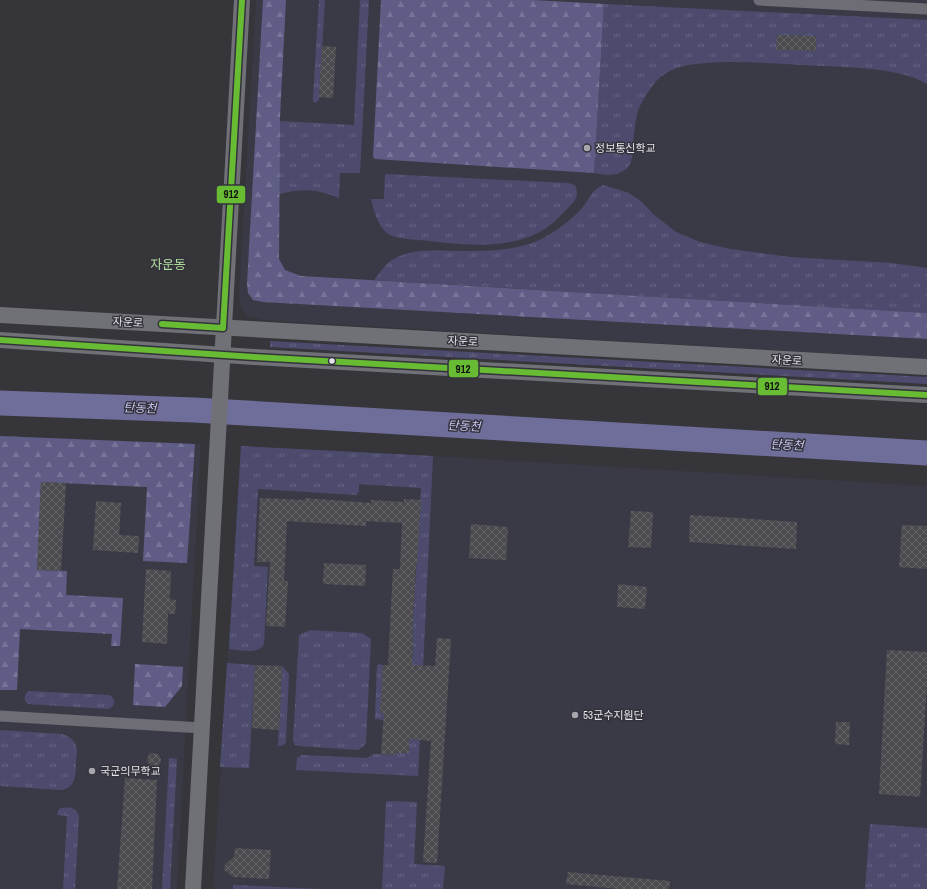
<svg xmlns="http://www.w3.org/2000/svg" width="927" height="889" viewBox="0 0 927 889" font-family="'Archivo Narrow','Noto Sans KR',sans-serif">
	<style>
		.built { fill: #3a3a47 }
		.grass { fill: url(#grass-tufts) }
		.forest { fill: url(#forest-firs) }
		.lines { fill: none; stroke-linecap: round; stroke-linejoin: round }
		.river { stroke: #6f6d9a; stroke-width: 25 }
		.building { fill: url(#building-cross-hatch) }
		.street { stroke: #6e6d75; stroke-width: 11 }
		.secondary { stroke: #707077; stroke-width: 16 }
		.bus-1-casing { stroke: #34333c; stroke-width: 9 }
		.bus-1 { stroke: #68bc33; stroke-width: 6 }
		.poi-dot { fill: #a6a6ac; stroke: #34333c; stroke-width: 1.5 }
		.bus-dot { fill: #e3e3e9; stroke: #34333c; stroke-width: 1.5 }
		.labels { text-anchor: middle; stroke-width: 3; stroke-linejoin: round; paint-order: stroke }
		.poi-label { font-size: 11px; fill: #e3e3e9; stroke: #34333c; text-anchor: start }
		.street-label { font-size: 11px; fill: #e3e3e9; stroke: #34333c }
		.water-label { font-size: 12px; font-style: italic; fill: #c7c6f3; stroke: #34333c }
		.quarter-label { font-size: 13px; fill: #afdc9a; stroke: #34333c }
		.line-badge { stroke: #34333c; stroke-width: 1.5 }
		.pale-badge-label { font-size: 11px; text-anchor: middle; font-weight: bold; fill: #111 }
	</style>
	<defs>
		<pattern id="grass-tufts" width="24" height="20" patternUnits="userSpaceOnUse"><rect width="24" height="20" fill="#4c4b6e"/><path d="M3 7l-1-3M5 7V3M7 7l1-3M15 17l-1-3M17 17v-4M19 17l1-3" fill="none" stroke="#666583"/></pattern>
		<pattern id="forest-firs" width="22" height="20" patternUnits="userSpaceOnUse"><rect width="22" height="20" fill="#5f5d86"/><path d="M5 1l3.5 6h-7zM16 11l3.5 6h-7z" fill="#767497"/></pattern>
		<pattern id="building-cross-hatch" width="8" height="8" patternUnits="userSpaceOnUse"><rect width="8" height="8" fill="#4b4b4f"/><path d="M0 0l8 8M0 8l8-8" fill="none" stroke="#656568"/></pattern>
	</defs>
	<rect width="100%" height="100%" fill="#35353a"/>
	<g class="built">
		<path d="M256,0H927V359L262,320L247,316L241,308L239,295Z"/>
		<path d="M0,436L201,444L177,889H0Z"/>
		<path d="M241,446L433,456L927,486V889H213Z"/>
	</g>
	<g class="grass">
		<path d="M319,0H325L319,100L315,103L313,101V97Z"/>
		<path d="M360,0H369L360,173H340L339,198C317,189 302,188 279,194V121L354,125Z"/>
		<path d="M604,4L927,20V84C898,66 837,67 802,65C767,63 731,60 696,64C684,65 671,69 662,76C654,81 643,100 639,108C636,115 635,126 634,135C632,145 635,162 626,169C617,177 605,175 594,173Z"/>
		<path d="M385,174L568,183L575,185C580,196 575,201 568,208C560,216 552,225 543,230C510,250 465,245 429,241C420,240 398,239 390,235C378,228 374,211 371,199H384Z"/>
		<path d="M603,185L629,193L642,202L653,214L676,232L700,242L730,249L790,257L891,263L927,268V313L374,280C379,274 385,264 392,260C413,247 438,251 461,251C481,251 502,251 522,246C544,241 568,224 583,207C589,199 593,189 603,185Z"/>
		<path d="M270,341L927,377V384L270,347Z"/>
		<path d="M241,446L433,456L418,776L296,770L297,758L301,755L367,758L374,754L395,755L397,718H384L383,720L375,719V716L377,666L379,664L383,665L381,713L414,714L416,665H412L413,640L412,639L421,488L359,484V492L356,495L258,489L254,566L268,567L264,644C259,655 239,650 229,649Z"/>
		<path d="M310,630L362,633L371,639L366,742L364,746L358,750L299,746L295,745L293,741L299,635Z"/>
		<path d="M227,663L255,665L249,768L220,767Z"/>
		<path d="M282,666L289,674L286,742C284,745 282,746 278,746Z"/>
		<path d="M28,691L109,695C114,698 116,702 112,707L108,709L28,704C23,700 24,696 28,691Z"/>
		<path d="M0,730L62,734C68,736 74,739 76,746C78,751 76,757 76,762C76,774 76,788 61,790L0,786Z"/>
		<path d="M169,758L177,759L170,889H162Z"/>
		<path d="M386,801L417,802L414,864L445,866L443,889H382Z"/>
		<path d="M62,808C70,807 76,807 79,816L75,889H63L67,816L57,815L59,809Z"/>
		<path d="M870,824L927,828V889H865Z"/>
		<path d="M233,885L322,889H233Z"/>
	</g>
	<g class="forest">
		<path d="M263,0H286L280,117L279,259L285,270L301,276L927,313V339L263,302L253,300L248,293L247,284Z"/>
		<path d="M381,0H533L604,4L594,173L375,159L373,157Z"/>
		<path d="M0,436L195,444L187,563L143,561L147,487L41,482L37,570L67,571L66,595L123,598L120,646H111L112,634L20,629L17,690H0Z"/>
		<path d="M135,664L183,667L182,686L165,707L133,705Z"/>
	</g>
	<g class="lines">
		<path class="river" d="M0,403L194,410L927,453"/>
	</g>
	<g class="building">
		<path d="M777,35L816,36V51L776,50Z"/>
		<path d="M322,46L336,47L333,98L319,97Z"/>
		<path d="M41,482L66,483L61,571L37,570Z"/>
		<path d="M260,498L305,500V498L371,503V500L404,502V499L421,500L417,564H416L412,639H413L412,665L435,666L437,638L451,639L437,863L423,862L431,741L409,739V753H395V755L381,754L384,713H380L383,665H388L393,569H400L402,523L366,521V526L287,521L284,581H288L285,627L266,626L270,562H257Z"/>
		<path d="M96,501L121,503L119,535L139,536L138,553L93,550Z"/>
		<path d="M631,511L653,512L651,548L628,547Z"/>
		<path d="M690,515L797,522L796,549L689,542Z"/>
		<path d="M471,524L508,527L506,560L469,558Z"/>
		<path d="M902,525L927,526V569L899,567Z"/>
		<path d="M324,563L366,565L365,586L323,584Z"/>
		<path d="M146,569L171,571L170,599L176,600L175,614H168L167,644L142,642Z"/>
		<path d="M618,584L647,587L645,609L617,607Z"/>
		<path d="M887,650L927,652V684L920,797L879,794Z"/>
		<path d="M255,665L282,666L279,730L252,728Z"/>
		<path d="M836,722H850L849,745L835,744Z"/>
		<path d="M151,753L158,754L161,759L160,764L154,771L147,761L148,756Z"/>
		<path d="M125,778L157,780L152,889H117Z"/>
		<path d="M235,848L271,850L269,879L233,877L224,870L225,864L234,857Z"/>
		<path d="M568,872L670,881L669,889H619L566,884Z"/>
	</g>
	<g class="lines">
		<g class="street">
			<path d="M759,0L927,9"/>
			<path d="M0,716L202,728"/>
		</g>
		<g class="secondary">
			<path d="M0,315L927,367"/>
			<path d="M0,340L254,357L927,395"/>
			<path d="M193,889L242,0"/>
		</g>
		<defs>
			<g id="bus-1">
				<path d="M162,324L223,328L242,0"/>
				<path d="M0,340L254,357L927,395"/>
			</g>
		</defs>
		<use href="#bus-1" class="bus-1-casing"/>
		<use href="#bus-1" class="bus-1"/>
	</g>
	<g class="poi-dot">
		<circle cx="587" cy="148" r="4"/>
		<circle cx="575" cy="715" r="4"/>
		<circle cx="92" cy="771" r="4"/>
	</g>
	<circle class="bus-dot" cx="332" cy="361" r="3.5"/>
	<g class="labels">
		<g class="poi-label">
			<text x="595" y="152">정보통신학교</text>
			<text x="583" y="719">53군수지원단</text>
			<text x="100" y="775">국군의무학교</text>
		</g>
		<g class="street-label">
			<text transform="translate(128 322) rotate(3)" y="4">자운로</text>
			<text transform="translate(463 341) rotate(3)" y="4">자운로</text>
			<text transform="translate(787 360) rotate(3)" y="4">자운로</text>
		</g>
		<g class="water-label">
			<text transform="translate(140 408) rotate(2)" y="4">탄동천</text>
			<text transform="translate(464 426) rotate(3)" y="4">탄동천</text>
			<text transform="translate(787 445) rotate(3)" y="4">탄동천</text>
		</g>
		<g class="quarter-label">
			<text x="168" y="269">자운동</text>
		</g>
	</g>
	<g class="line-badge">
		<rect x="216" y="185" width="30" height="19" rx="4" fill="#68bc33"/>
		<rect x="448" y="359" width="31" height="19" rx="4" fill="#68bc33"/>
		<rect x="757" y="377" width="31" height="19" rx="4" fill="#68bc33"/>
	</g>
	<g class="pale-badge-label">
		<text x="231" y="198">912</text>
		<text x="463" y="373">912</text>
		<text x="772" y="390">912</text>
	</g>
</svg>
